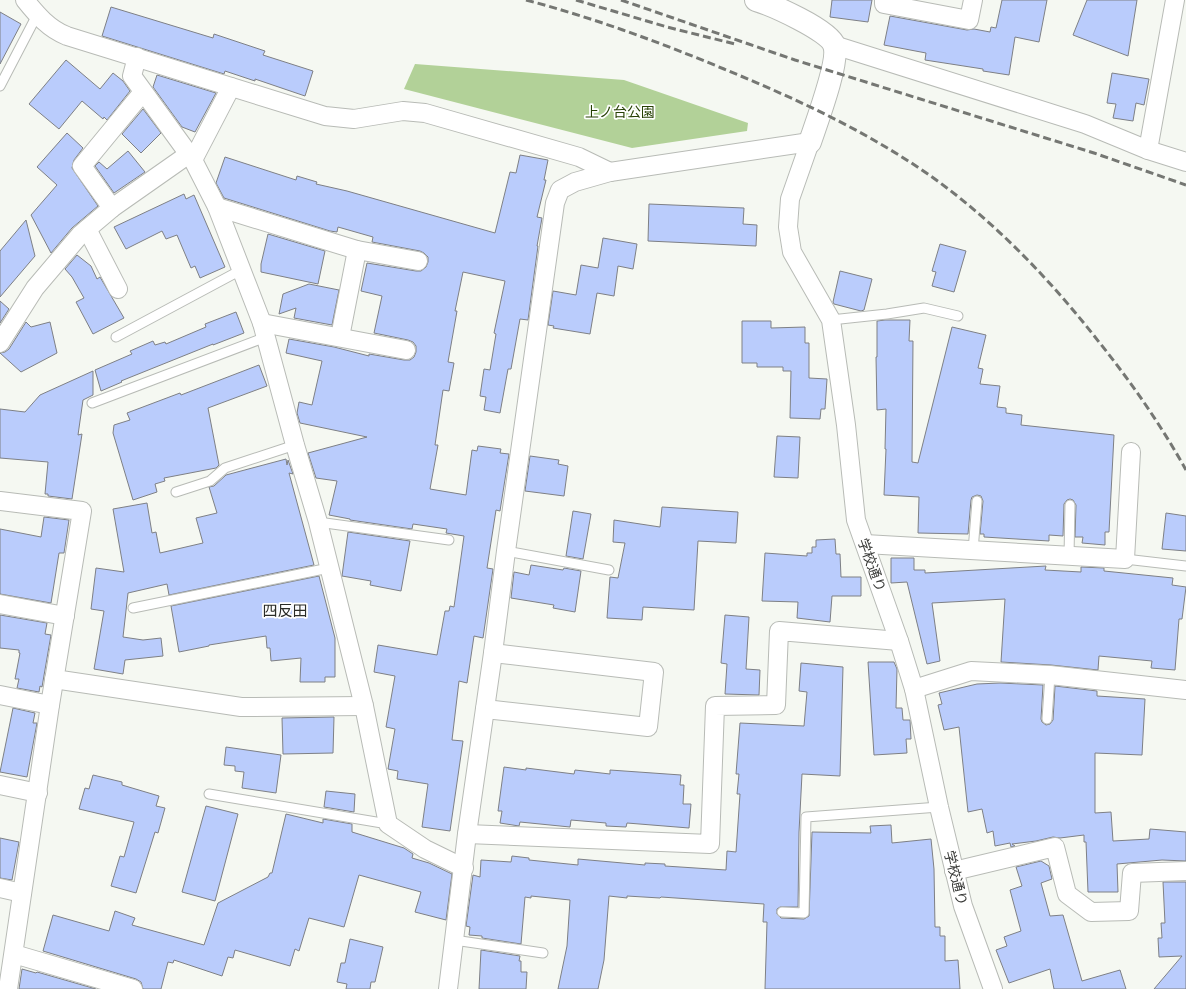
<svg xmlns="http://www.w3.org/2000/svg" width="1186" height="989" viewBox="0 0 1186 989" font-family="'Source Sans 3','Noto Sans JP',sans-serif">
	<style>
		.green { fill: #b2d198 }
		.building { fill: #baccfc; stroke: #7e8085 }
		.lines { fill: none; stroke-linecap: round; stroke-linejoin: round }
		.service-casing { stroke: #b8bbb6; stroke-width: 11 }
		.minor-casing { stroke: #b8bbb6; stroke-width: 20 }
		.tertiary-casing { stroke: #b8bbb6; stroke-width: 24 }
		.service { stroke: #fff; stroke-width: 9 }
		.minor { stroke: #fff; stroke-width: 18 }
		.tertiary { stroke: #fff; stroke-width: 22 }
		.rail { stroke: #757773; stroke-width: 3; stroke-dasharray: 8 4; stroke-linecap: butt }
		.labels { text-anchor: middle; stroke-width: 3.5; stroke-linejoin: round; paint-order: stroke }
		.park-label { font-size: 14px; fill: #264004; stroke: #fff }
		.street-label { font-size: 14px; fill: #383937; stroke: #fff }
		.neighbourhood-label { font-size: 15px; fill: #2a2c28; stroke: #fff }
	</style>
	<rect width="100%" height="100%" fill="#f5f8f2"/>
	<path class="green" d="M415,64L624,80L748,123L747,131L632,148L404,89Z"/>
	<g class="building">
		<path d="M832,0H872L868,22L830,17Z"/>
		<path d="M1002,0H1047L1039,42L1015,37L1009,75L983,71V69L925,60L926,53L884,45L890,16L967,30L974,29L990,32L991,27L996,28Z"/>
		<path d="M1087,0H1137L1128,56L1073,35Z"/>
		<path d="M111,7L213,38L214,34L265,51L263,55L313,71L305,96L255,79V81L225,71L224,74L102,36Z"/>
		<path d="M0,12L21,24L0,64Z"/>
		<path d="M66,60L100,89L113,73L123,81L130,91L107,120L104,117L103,119L82,101L59,129L29,104Z"/>
		<path d="M1112,73L1149,79L1144,105L1136,103L1133,121L1113,118L1116,104L1107,103Z"/>
		<path d="M157,75L216,93L195,132L182,127L153,87Z"/>
		<path d="M143,109L161,133L141,153L122,134Z"/>
		<path d="M67,133L83,148L74,160L72,168L98,206L72,228L51,253L31,215L57,185L37,167Z"/>
		<path d="M128,151L145,172L114,193L95,166L99,162L107,169Z"/>
		<path d="M520,155L548,160L544,180H546L537,217L542,218L537,246H538L528,320L520,319L511,369H508L500,413L484,410L486,397L480,396L484,369L490,370L496,334L494,333L505,281L463,272L455,311H457L448,362L454,363L449,391L443,390L435,445H438L430,489L466,495L472,450L477,451L478,446L501,449L500,453L509,454L500,511L496,510L487,568L493,569L483,638L474,636L467,683L459,681L452,740L463,741L450,831L422,827L428,784L397,779L398,771L388,769L395,729L386,727L395,676L374,672L378,645L437,655L445,611H449L450,606L454,607L464,536L446,533L447,529L413,524L412,529L350,520V519L329,515L337,481L316,478L308,453L367,437L300,423L297,413L299,402L312,405L322,361L286,353L289,339L334,347L369,356V354L404,360H410L414,357L416,352V346L413,342L408,340L374,333L382,296L361,291L367,263L416,271H421L426,267L428,262V257L424,253L420,251L372,242L373,237L338,227L337,232L330,231L224,198L216,183L225,157L296,180L297,176L317,182L316,184L347,191L495,233L510,172L516,173Z"/>
		<path d="M184,194L186,199L194,195L225,267L200,278L195,266L191,268L177,235L166,239L162,231L126,249L114,227Z"/>
		<path d="M649,204L744,208L743,224L757,225L756,246L648,241Z"/>
		<path d="M26,220L35,256L0,297V251Z"/>
		<path d="M268,234L325,251L318,284L261,272V264Z"/>
		<path d="M603,238L637,244L633,269L618,266L614,296L597,293L590,334L553,328L554,326L548,325L553,291L576,295L581,265L598,268Z"/>
		<path d="M940,244L966,251L954,292L932,286L936,272L932,271Z"/>
		<path d="M77,255L91,266L97,279L100,277L124,318L93,334L76,302L84,298L72,277L65,269Z"/>
		<path d="M840,271L872,279L864,310L861,311L834,304L833,302Z"/>
		<path d="M309,284L339,290L332,325L294,318L296,308L279,314L283,294Z"/>
		<path d="M0,301L9,309L0,323Z"/>
		<path d="M236,312L244,333L213,345V344L121,381L122,382L101,391L95,370L132,354L130,351L153,341L155,345L165,342L166,344L206,327L205,324Z"/>
		<path d="M885,320H910L909,341H913L912,462L918,463L952,327L986,335L978,368L983,369L980,384L1000,386L997,407L1006,408V413L1022,415L1021,425L1114,435L1109,532H1105V545L1082,543L1083,537H1075L1076,505L1073,500L1070,499L1067,500L1064,504L1063,536L1049,535V541L984,537V534H980L983,501L981,496L977,495L972,497L971,500L968,534L918,533L919,497L884,495L886,449H885L886,409L877,410L876,357H877V321Z"/>
		<path d="M742,321H771V328L805,327V343H809V378L827,379L825,409H821L820,419L790,418L791,371H783V367H757V363H742Z"/>
		<path d="M26,322L31,327L50,322L57,353L21,372L0,353L5,352L9,349Z"/>
		<path d="M259,365L267,386L208,408L219,465L216,468L164,478L165,481L155,484L157,492L133,500L113,433L114,425L130,420L127,413L180,393L181,395Z"/>
		<path d="M93,371V395L83,400L78,435L82,434L72,499L48,496V494H45L48,462L0,458V409L25,412L40,395Z"/>
		<path d="M777,436L800,437L798,478L774,477Z"/>
		<path d="M530,456L559,460L558,464L568,466L564,496L525,491Z"/>
		<path d="M286,459L287,465L288,460L293,474L289,473L314,565L169,595L167,584L128,593L123,637L143,640L161,638L163,656L125,660L123,674L94,669L104,611L91,609L96,568L124,572L113,509L147,503L152,533L156,532L160,553L203,543L196,518L217,513L209,487L214,486L226,475Z"/>
		<path d="M662,507L738,512L736,543L698,541L694,610L643,607L642,620L607,618L610,577L618,578L625,543L613,542L614,520L660,527Z"/>
		<path d="M573,511L591,514L583,559L566,556Z"/>
		<path d="M1166,513L1186,516V551L1162,549Z"/>
		<path d="M44,517L69,520L64,553H59L51,603L0,594V529L41,537Z"/>
		<path d="M348,532L410,541L401,591L370,585L371,581L342,576Z"/>
		<path d="M835,539L836,554H840L841,577H861V596H832L830,622L797,618L798,602L762,601L765,553L807,556V553H812V547H816V540Z"/>
		<path d="M891,558H914V570H925V573L1046,566L1045,570L1081,572V567L1104,568V571L1173,578L1172,585L1186,587L1182,619H1179L1175,670L1151,668L1152,661L1099,656L1098,670L1051,665L1001,662L1005,599L932,603L940,661L927,664L907,582L891,583Z"/>
		<path d="M531,565L563,570L564,568L581,571L575,612L553,608L554,605L511,598L514,572L529,575Z"/>
		<path d="M319,576L335,638V677H325V682H300L301,658L271,661L270,648H267L266,636L209,645V646L179,652L171,606Z"/>
		<path d="M0,615L47,623L45,634L51,635L42,687L40,686L39,692L17,688L19,679H15L20,653H19V650L0,648Z"/>
		<path d="M725,615L749,617L746,669L760,670L759,695L725,694L727,664L721,663Z"/>
		<path d="M868,662H894L897,669L896,708H902L903,720H910L911,739H906L907,753L874,755Z"/>
		<path d="M801,663L843,667L840,776L802,774L799,832L798,907H780L777,909V914L781,918L804,919L809,916L812,832L871,833L870,826L891,825L892,843L931,839L934,869L935,927H940V936H945V961L958,960L960,989H765L767,922H763L764,904L661,897L660,898L627,896V898L609,896L604,960L598,989H558L567,946L570,900L531,896V898L525,897L521,944L482,938V936L469,935L470,927L466,926L473,875L480,877L481,860L511,862L512,856L529,858V860L578,865V859L645,865V863L665,864V866L726,870L727,851L736,852L740,794H737L739,774H736L740,723L804,726L807,692L799,691Z"/>
		<path d="M1000,683L1043,685L1041,719L1042,722L1046,725L1050,724L1053,720L1055,686L1097,691V696L1145,699L1142,755L1095,753V813L1111,812L1113,841L1149,839L1150,829L1186,832V861L1162,860L1117,864L1118,892H1088L1086,842H1084V835L1060,838L1053,837L1036,841L1012,844L1015,846L1011,847L1010,843L995,846L993,831L987,833L982,809L968,812L959,727L944,730L938,705L942,704L939,693L977,684Z"/>
		<path d="M13,708L35,713L33,723H37L27,777L0,772Z"/>
		<path d="M334,717L333,753L283,754L282,718Z"/>
		<path d="M226,747L281,755L276,793L242,788L244,772L235,771V766L224,765Z"/>
		<path d="M504,767L526,770V768L574,774L575,770L610,774V770L681,775L680,785H684L683,804H691L689,828L627,823L626,827L606,826V823L571,820L570,827L520,822L519,826L500,823L502,811H498Z"/>
		<path d="M93,775L122,782V785L159,796L156,806L165,808L158,833L155,832L136,893L111,886L120,856L124,857L134,822L79,809L85,788L89,789Z"/>
		<path d="M326,791L355,794L354,812L324,807Z"/>
		<path d="M206,806L238,814L215,901L182,892Z"/>
		<path d="M286,814L323,823V819L352,824V832L404,848L413,854L412,858L429,863L452,874L446,920L415,912L421,892L359,875L344,927L309,918L299,951L295,949L290,966L235,950L233,958L228,957L222,976L174,960L173,963L168,962L161,989H143L141,982L136,979L43,951L53,915L109,931L115,911L135,918L132,925L204,945L218,903L268,877L270,873H272Z"/>
		<path d="M0,838L19,842L12,880L0,878Z"/>
		<path d="M1041,861L1049,866L1052,879L1041,883L1050,916L1063,915L1082,981L1120,970L1126,989H1054L1050,969L1009,983L996,950L1007,946L1004,937L1021,931L1010,890L1022,886L1016,867Z"/>
		<path d="M1163,882H1186V989H1154L1182,956L1159,957L1158,938H1162L1161,923H1165Z"/>
		<path d="M350,939L383,947L375,982H371L370,989H346L347,984L337,982L341,963H345Z"/>
		<path d="M481,950L520,956L519,961H521V972H527L526,989H479Z"/>
		<path d="M22,969L36,973L37,972L96,989H19Z"/>
	</g>
	<g class="lines">
		<defs>
			<g id="service">
				<path d="M0,86L37,15"/>
				<path d="M831,320L887,314L924,308L958,316"/>
				<path d="M116,337L241,270"/>
				<path d="M92,403L266,337"/>
				<path d="M176,492L210,481L225,468L295,445"/>
				<path d="M318,522L449,540"/>
				<path d="M506,551L609,570"/>
				<path d="M973,551L977,501"/>
				<path d="M1069,556L1070,505"/>
				<path d="M1125,559L1186,566"/>
				<path d="M133,608L329,568"/>
				<path d="M1047,719L1050,675"/>
				<path d="M209,794L388,824"/>
				<path d="M782,912L804,913L806,817L939,807"/>
				<path d="M454,940L543,953"/>
			</g>
			<g id="minor">
				<path d="M25,0C37,15 49,29 67,36L325,116L354,119L403,111L425,113L579,157L610,172"/>
				<path d="M884,0V4L969,20L973,0"/>
				<path d="M834,45L1085,124L1148,150L1186,162"/>
				<path d="M137,57L132,76L193,160L217,207L262,323L295,445L318,522L364,706L388,824L425,849L464,868"/>
				<path d="M1148,150L1175,0"/>
				<path d="M193,160L231,87"/>
				<path d="M217,207L357,250L418,261"/>
				<path d="M112,208L82,166L143,92"/>
				<path d="M87,229L118,289"/>
				<path d="M262,323L406,350"/>
				<path d="M340,337L357,250"/>
				<path d="M0,343L35,288L80,235L112,208L189,154"/>
				<path d="M0,501L82,511L50,705L8,989"/>
				<path d="M865,544L1125,559L1131,452"/>
				<path d="M0,604L65,616"/>
				<path d="M54,679L241,707L364,706"/>
				<path d="M914,689L971,671L1050,675L1186,690"/>
				<path d="M0,695L50,705"/>
				<path d="M485,709L648,727L654,672L493,653"/>
				<path d="M0,785L38,793"/>
				<path d="M467,834L710,844L715,706L776,705L779,631L899,641"/>
				<path d="M954,871L1055,847L1067,894L1091,912L1129,911L1132,873L1186,871"/>
				<path d="M0,888L22,893"/>
				<path d="M14,954L133,989"/>
				<path d="M448,989L467,834L493,653L506,551L555,203L560,190L575,182L610,172L810,142L790,199L788,227L792,252L831,320L846,425L856,520L899,641L914,689L939,807L963,906L993,989"/>
			</g>
			<path id="tertiary" d="M756,0C772,5 829,30 834,45C840,60 816,124 810,142"/>
		</defs>
		<use href="#service" class="service-casing"/>
		<use href="#minor" class="minor-casing"/>
		<use href="#tertiary" class="tertiary-casing"/>
		<use href="#service" class="service"/>
		<use href="#minor" class="minor"/>
		<use href="#tertiary" class="tertiary"/>
		<g class="rail">
			<path d="M526,0C594,18 659,42 724,69C799,100 873,134 939,182C1000,227 1052,282 1099,342C1131,382 1161,425 1186,470"/>
			<path d="M576,0L667,27L735,44"/>
			<path d="M621,0L795,60L1094,153L1186,185"/>
		</g>
	</g>
	<g class="labels">
		<g class="park-label">
			<text x="620" y="117">上ノ台公園</text>
		</g>
		<g class="street-label">
			<text transform="translate(872 565) rotate(70)" y="5">学校通り</text>
			<text transform="translate(956 878) rotate(76)" y="5">学校通り</text>
		</g>
		<g class="neighbourhood-label">
			<text x="285" y="616">四反田</text>
		</g>
	</g>
</svg>
